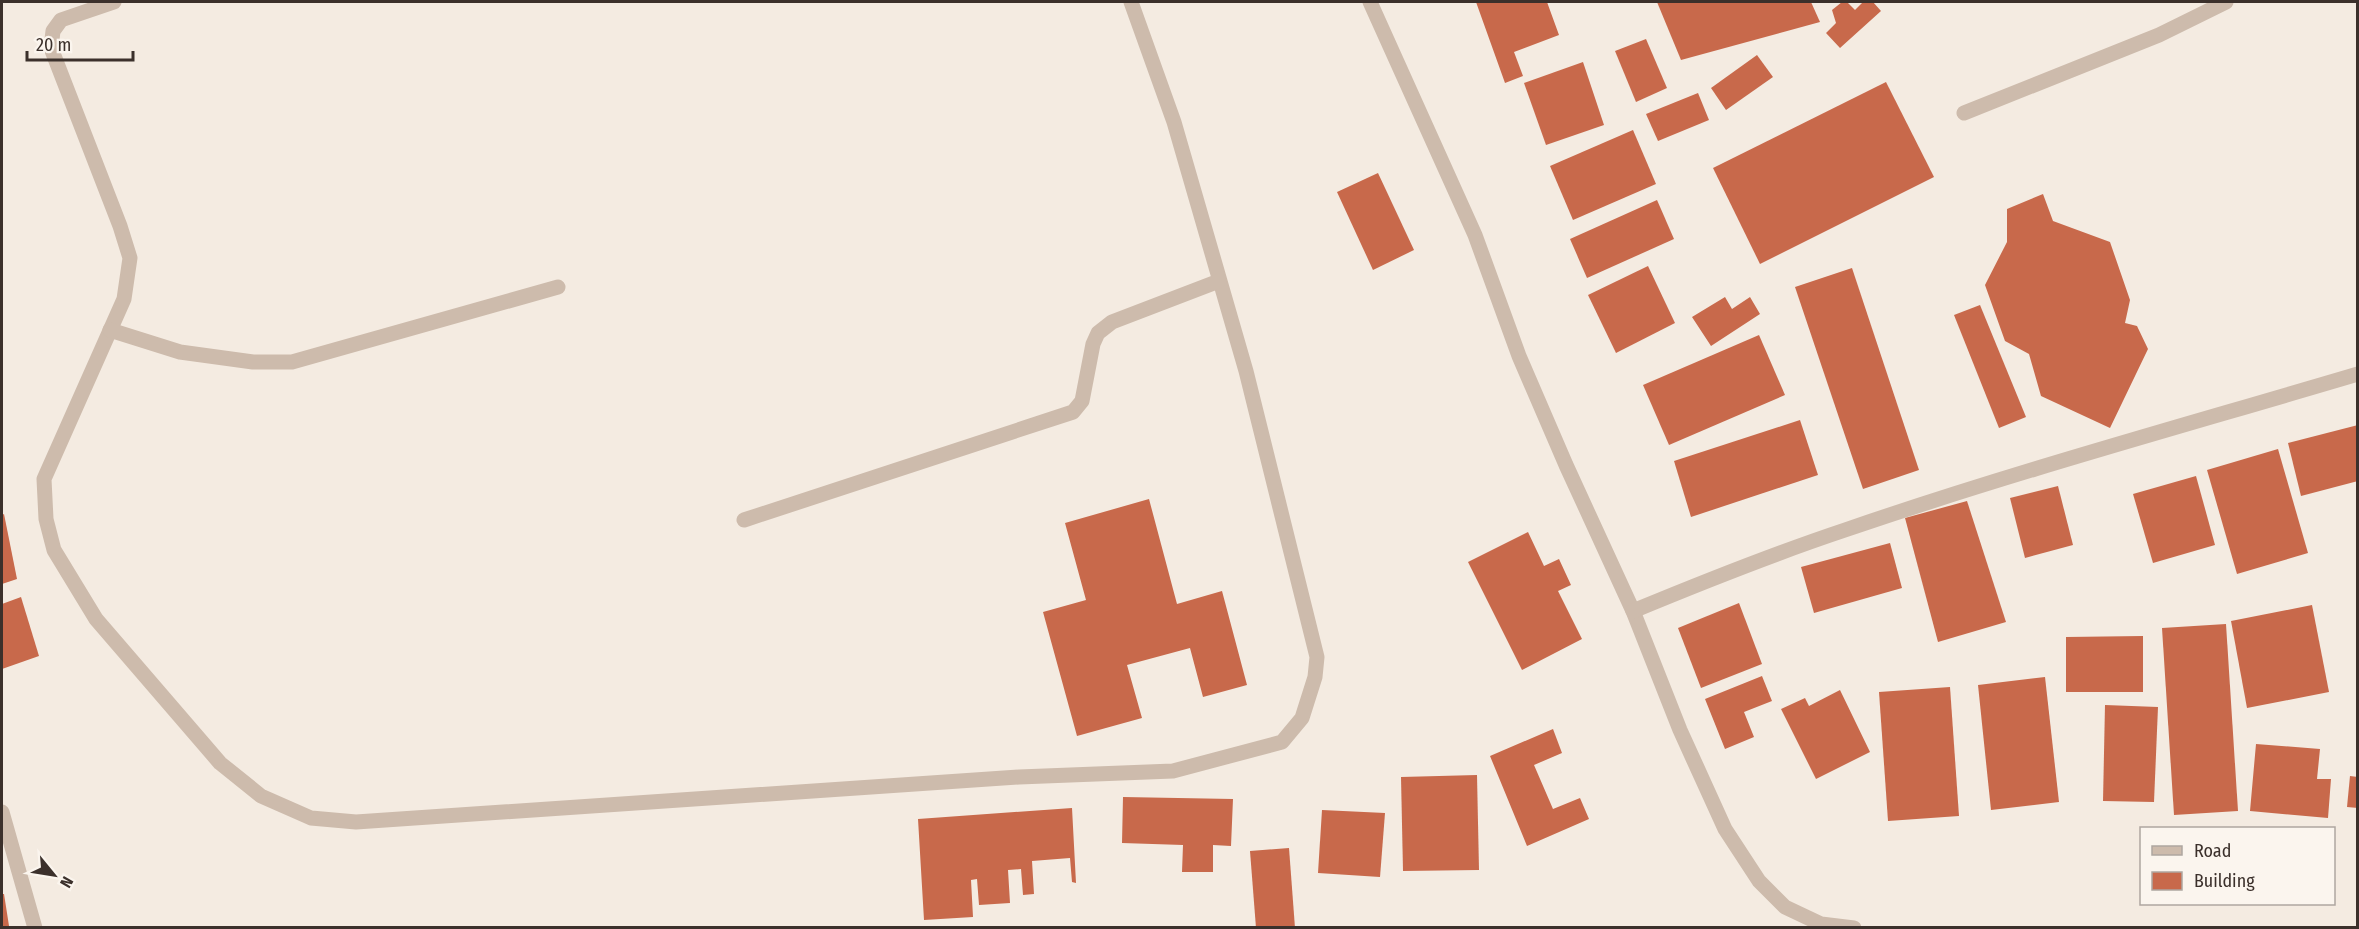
<svg xmlns="http://www.w3.org/2000/svg" width="2359" height="929" viewBox="0 0 2359 929" font-family="'Fira Sans Condensed',sans-serif">
	<style>
		.building { fill: #c8694b }
		.lines { fill: none; stroke-linecap: round; stroke-linejoin: round }
		.lane { stroke: #cdbbac; stroke-width: 15 }
		.street { stroke: #cdbbac; stroke-width: 15 }
	</style>
	<rect width="100%" height="100%" fill="#f4ebe1"/>
	<g class="building">
		<path d="M1476,2H1547L1559,35L1514,52L1523,76L1505,83Z"/>
		<path d="M1657,2H1811L1820,22L1681,60Z"/>
		<path d="M1842,2H1847L1855,10L1863,2H1873L1881,11L1840,48L1826,33L1836,23L1832,10Z"/>
		<path d="M1646,39L1667,88L1636,102L1615,51Z"/>
		<path d="M1757,55L1773,77L1726,110L1711,88Z"/>
		<path d="M1583,62L1604,125L1546,145L1524,83Z"/>
		<path d="M1886,82L1934,177L1760,264L1713,168Z"/>
		<path d="M1698,93L1709,120L1658,141L1646,114Z"/>
		<path d="M1633,130L1656,184L1573,220L1550,166Z"/>
		<path d="M1378,173L1414,250L1373,270L1337,192Z"/>
		<path d="M2043,194L2053,221L2110,242L2130,300L2125,323L2137,326L2148,349L2110,428L2041,396L2029,354L2005,341L1985,285L2007,242V209Z"/>
		<path d="M1657,200L1674,239L1587,278L1570,239Z"/>
		<path d="M1648,266L1675,323L1616,353L1588,295Z"/>
		<path d="M1852,268L1919,470L1863,489L1795,287Z"/>
		<path d="M1725,297L1732,309L1750,297L1760,314L1711,346L1692,317Z"/>
		<path d="M1980,305L2026,417L1999,428L1954,315Z"/>
		<path d="M1759,335L1785,395L1669,445L1643,385Z"/>
		<path d="M1800,420L1818,475L1691,517L1674,461Z"/>
		<path d="M2358,425V481L2301,496L2288,443Z"/>
		<path d="M2278,449L2308,553L2237,574L2207,470Z"/>
		<path d="M2196,476L2215,545L2153,563L2133,494Z"/>
		<path d="M2058,486L2073,545L2025,558L2010,498Z"/>
		<path d="M1149,499L1177,604L1222,591L1247,685L1203,697L1190,648L1127,665L1142,718L1077,736L1043,612L1086,600L1065,523Z"/>
		<path d="M1967,501L2006,622L1938,642L1905,518Z"/>
		<path d="M4,514L17,579L2,584V515Z"/>
		<path d="M1528,532L1544,566L1559,559L1571,585L1558,591L1582,639L1522,670L1468,562Z"/>
		<path d="M1890,543L1902,588L1814,613L1801,567Z"/>
		<path d="M21,597L39,656L2,669V604Z"/>
		<path d="M1739,603L1762,664L1701,688L1678,628Z"/>
		<path d="M2312,605L2329,692L2247,708L2231,621Z"/>
		<path d="M2226,624L2238,811L2174,815L2162,628Z"/>
		<path d="M2143,636V692H2066V637Z"/>
		<path d="M1762,676L1772,701L1744,712L1754,737L1725,749L1705,699Z"/>
		<path d="M2045,677L2059,802L1991,810L1978,685Z"/>
		<path d="M1950,687L1959,816L1888,821L1879,692Z"/>
		<path d="M1840,690L1870,752L1816,779L1781,709L1805,698L1809,706Z"/>
		<path d="M2105,705L2158,707L2154,802L2103,801Z"/>
		<path d="M1553,729L1562,753L1534,765L1553,809L1580,798L1589,819L1527,846L1490,756Z"/>
		<path d="M2256,744L2320,749L2317,779H2331L2328,818L2250,811Z"/>
		<path d="M1477,775L1479,870L1403,871L1401,777Z"/>
		<path d="M2350,776L2358,777V808L2347,807Z"/>
		<path d="M1123,797L1233,799L1231,846L1213,845V872H1182L1183,845L1122,843Z"/>
		<path d="M1072,808L1076,883L1072,882L1070,858L1032,861L1034,894L1023,895L1021,869L1008,870L1010,903L979,905L977,879L971,880L973,917L924,920L918,819Z"/>
		<path d="M1322,810L1385,813L1380,877L1318,873Z"/>
		<path d="M1289,848L1295,928H1256L1250,851Z"/>
		<path d="M2,894H4L9,926L4,928H2Z"/>
	</g>
	<g class="lines">
		<g class="lane">
			<path d="M114,2L61,20L53,31L51,48L120,226L130,258L124,299L44,479L46,519L54,550L96,619L220,763L261,796L311,818L356,822L1019,777L1173,771L1282,742L1302,718L1315,677L1317,657L1246,371L1174,122L1131,2"/>
			<path d="M1964,113L2159,35L2226,2"/>
			<path d="M110,330L180,352L253,362H292L558,287"/>
			<path d="M744,520L1073,412L1082,401L1093,344L1098,333L1112,322L1219,281"/>
		</g>
		<g class="street">
			<path d="M1370,2L1475,235L1519,356L1566,465L1633,611L1680,730L1725,829L1759,881L1785,907L1821,924L1854,928"/>
			<path d="M1633,611C1703,582 1773,554 1845,530C2014,472 2186,425 2358,374"/>
			<path d="M2,812L35,928"/>
		</g>
	</g>
	<rect width="2359" height="929" fill="none" stroke="#3b302b" stroke-width="6"/>
	<rect x="2140" y="827" width="195" height="78" fill="#fbf5ee" stroke="#aea6a0" stroke-width="1.5"/>
	<rect x="2152" y="846" width="30" height="9" fill="#cdbbac" stroke="#aea6a0" stroke-width="1.5"/>
	<text x="2194" y="857" font-size="18" fill="#3b302b">Road</text>
	<rect x="2152" y="872" width="30" height="18" fill="#c8694b" stroke="#aea6a0" stroke-width="1.5"/>
	<text x="2194" y="887" font-size="18" fill="#3b302b">Building</text>
	<g transform="translate(54 875) rotate(120)" stroke="#fbf5ee" stroke-width="4.5" paint-order="stroke">
	<path d="M0-4.5L10 22L0 15L-10 22Z" fill="#3b302b"/>
	<text y="-9" font-size="16" font-weight="bold" text-anchor="middle" fill="#3b302b">N</text>
	</g>
	<path d="M27 51v9h106v-9" fill="none" stroke="#3b302b" stroke-width="3"/>
	<text x="36" y="51" font-size="18" fill="#3b302b" stroke="#fbf5ee" stroke-width="4.5" paint-order="stroke">20 m</text>
</svg>
